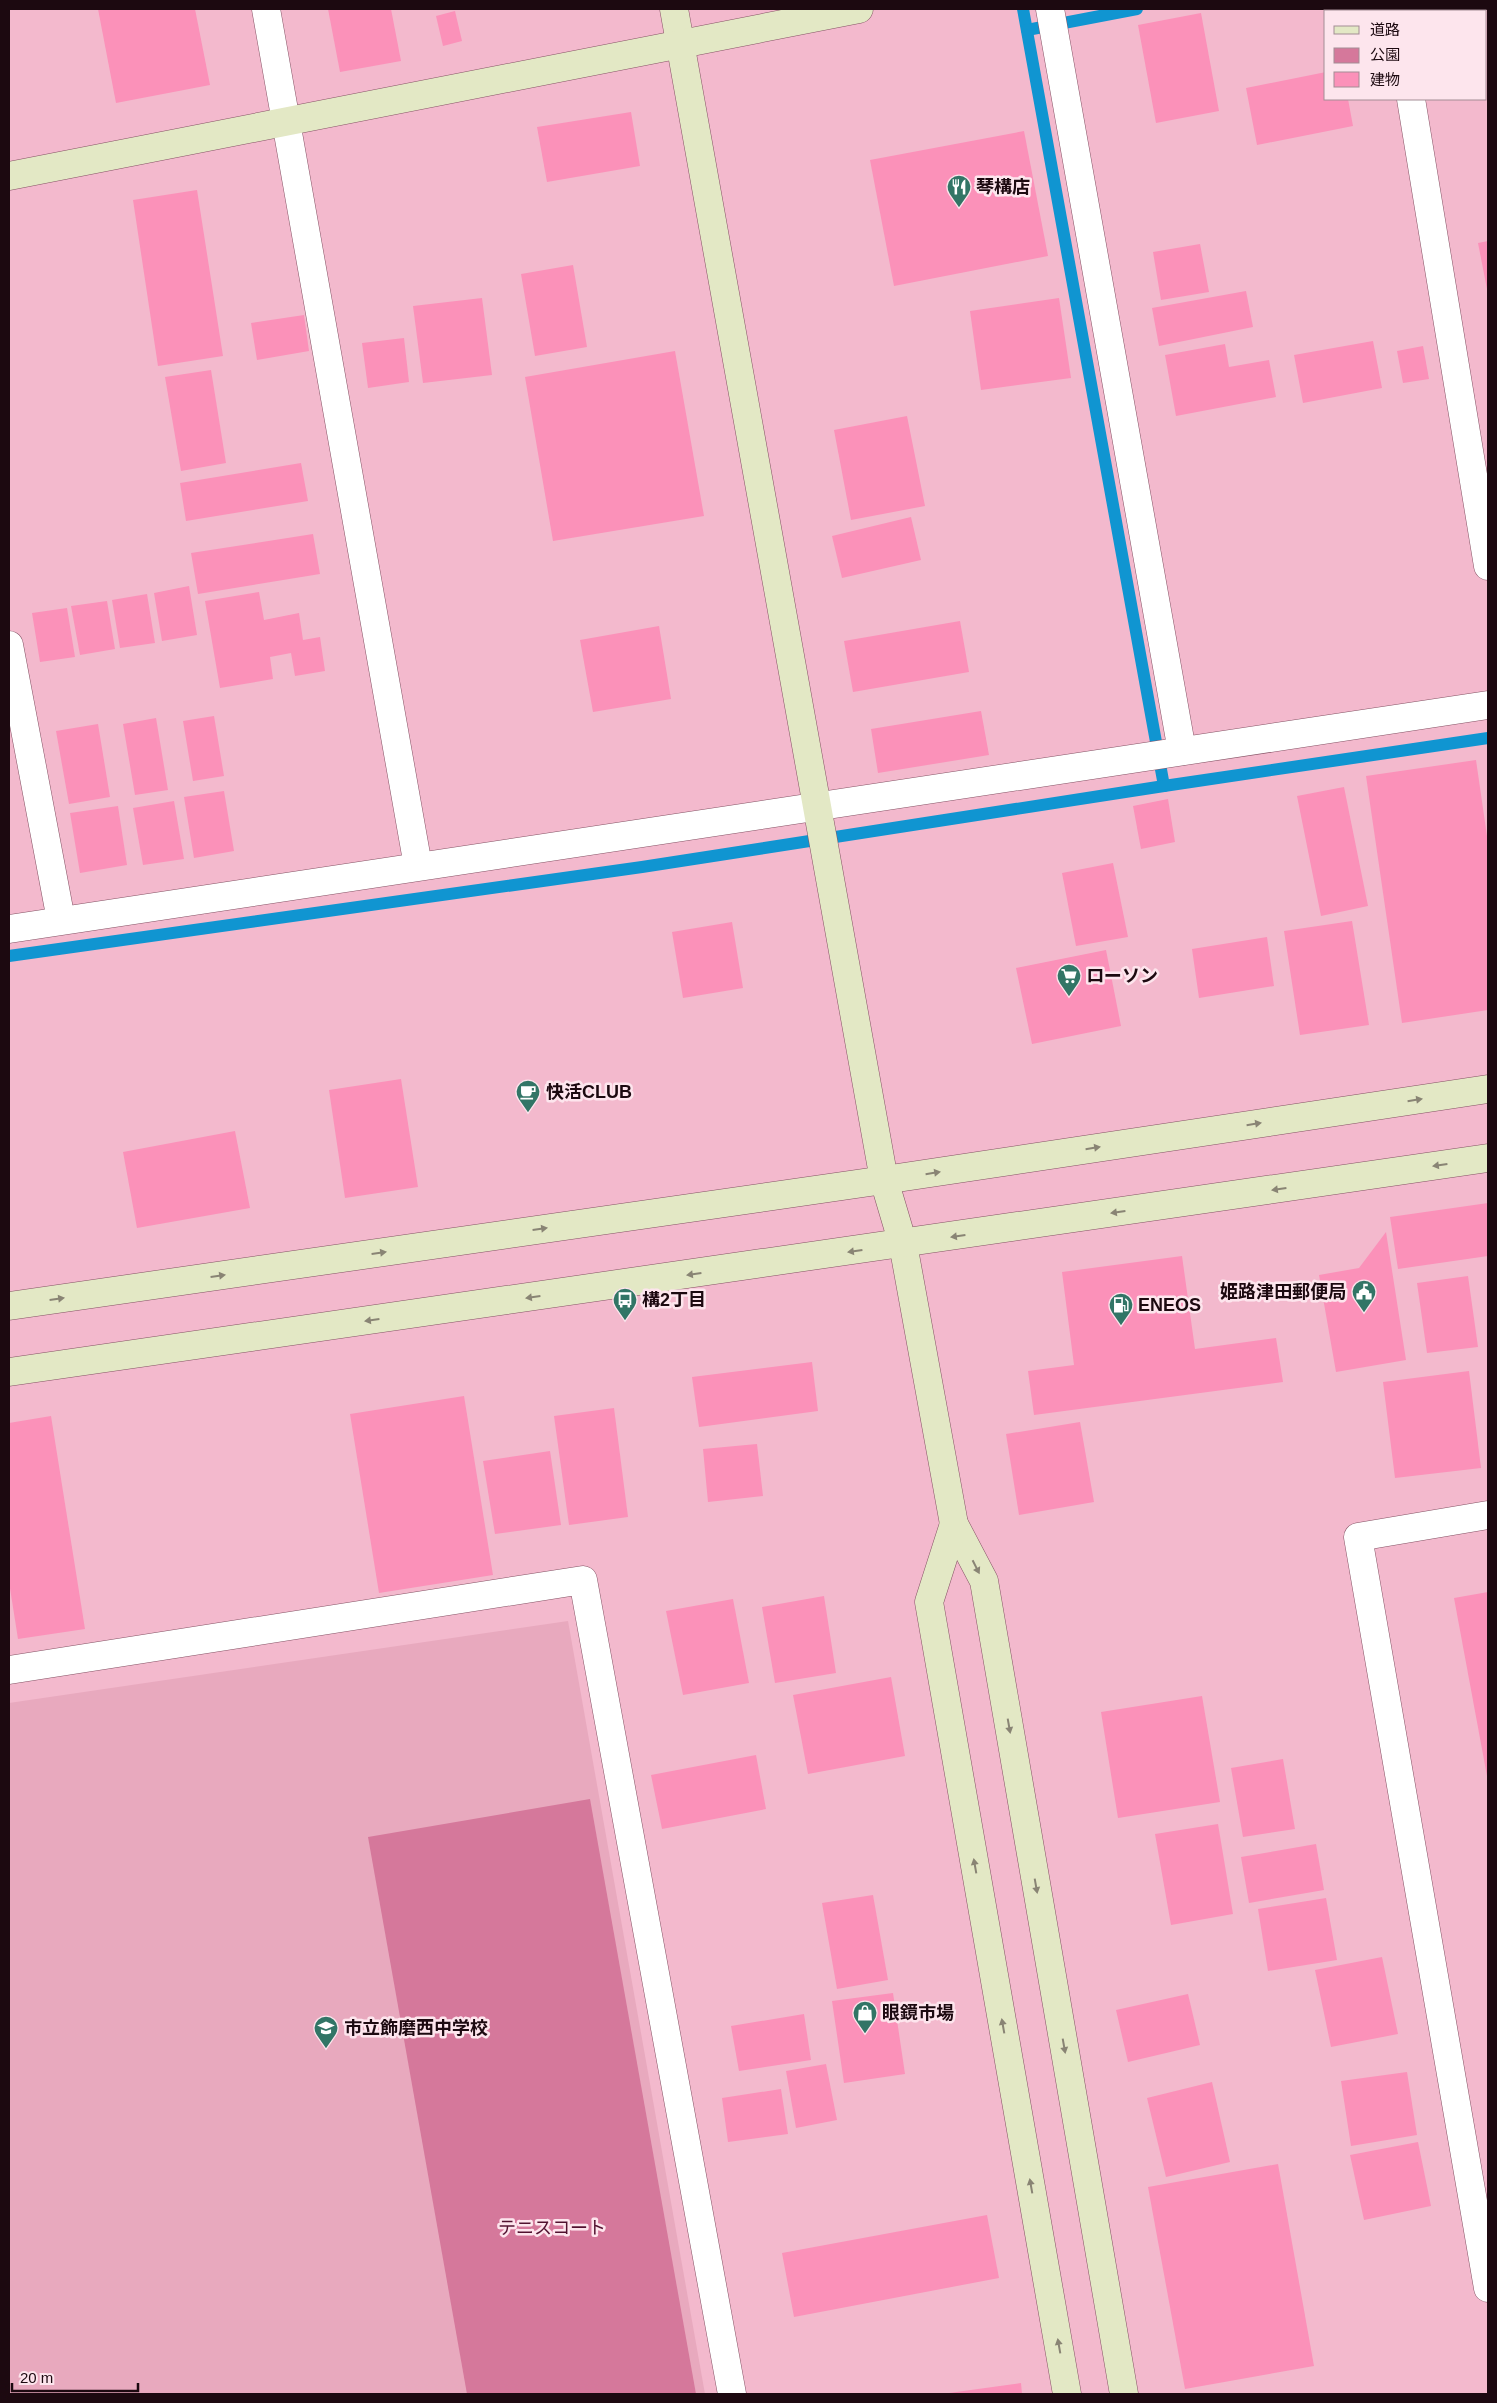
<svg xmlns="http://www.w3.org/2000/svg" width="1497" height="2403" viewBox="0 0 1497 2403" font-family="Helvetica,'Noto Sans JP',sans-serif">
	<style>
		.built { fill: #e8a9be }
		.green { fill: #d5789b }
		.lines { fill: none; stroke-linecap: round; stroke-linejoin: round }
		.stream { stroke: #1095d1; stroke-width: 12 }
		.building { fill: #fb91b9 }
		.street-casing { stroke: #845264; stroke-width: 29 }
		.secondary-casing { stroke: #845264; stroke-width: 29 }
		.street { stroke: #fff; stroke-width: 28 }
		.secondary { stroke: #e3e8c5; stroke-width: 28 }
		.oneway { fill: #898474 }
		.labels { text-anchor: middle; stroke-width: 5; stroke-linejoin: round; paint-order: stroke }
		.poi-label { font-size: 18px; font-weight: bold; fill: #1c0910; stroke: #fde5ed; text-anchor: start }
		.park-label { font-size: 18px; fill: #51112f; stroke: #fde5ed }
	</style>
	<rect width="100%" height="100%" fill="#f3b9cd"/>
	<path class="built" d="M568,1621L705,2394H9V1703Z"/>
	<path class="green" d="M590,1799L696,2394H467L368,1837Z"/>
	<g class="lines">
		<g class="stream">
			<path d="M1023,9L1164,786"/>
			<path d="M1027,30L1137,9"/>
			<path d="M9,956L642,867L1164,786L1488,738"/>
		</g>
	</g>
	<g class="building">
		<path d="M98,9H195L210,85L116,103Z"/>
		<path d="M328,9H391L401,61L340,72Z"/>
		<path d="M455,11L462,41L443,46L436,16Z"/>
		<path d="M1201,13L1219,111L1156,123L1138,25Z"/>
		<path d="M1326,72V99H1348L1353,126L1257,145L1246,88Z"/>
		<path d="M631,112L640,166L547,182L537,127Z"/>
		<path d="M1024,131L1048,256L894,286L870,160Z"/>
		<path d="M197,190L223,356L158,366L133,200Z"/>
		<path d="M1488,241V289H1487L1478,243Z"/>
		<path d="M1200,244L1209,292L1161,300L1153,252Z"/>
		<path d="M573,265L587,347L535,356L521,274Z"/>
		<path d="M1246,291L1253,327L1159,346L1152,308Z"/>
		<path d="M482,298L492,375L423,383L413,306Z"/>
		<path d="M1059,298L1071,378L981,390L970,311Z"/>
		<path d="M304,315L309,351L257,360L251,323Z"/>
		<path d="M404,338L409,382L368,388L362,343Z"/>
		<path d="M1373,341L1382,388L1303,403L1294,355Z"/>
		<path d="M1225,344L1229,367L1269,360L1276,397L1176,416L1165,355Z"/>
		<path d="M1423,346L1429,379L1403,383L1397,351Z"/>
		<path d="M675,351L704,516L553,541L525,377Z"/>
		<path d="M211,370L226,463L181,471L165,377Z"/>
		<path d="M907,416L925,506L851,520L834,430Z"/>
		<path d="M301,463L308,501L186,521L180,483Z"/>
		<path d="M911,517L921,560L842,578L832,536Z"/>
		<path d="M313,534L320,574L198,594L191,553Z"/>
		<path d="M189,586L197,635L162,641L154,593Z"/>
		<path d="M259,592L264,620L299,613L303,640L320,637L325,671L295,676L291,653L270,657L273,679L220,688L205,601Z"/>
		<path d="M147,594L155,643L120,648L112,600Z"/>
		<path d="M107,601L115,649L80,655L71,606Z"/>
		<path d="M67,608L75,657L40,662L32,613Z"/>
		<path d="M960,621L969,672L853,692L844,641Z"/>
		<path d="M659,626L671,699L593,712L580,640Z"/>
		<path d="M981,711L989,755L878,773L871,729Z"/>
		<path d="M214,716L224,776L193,781L183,721Z"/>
		<path d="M156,718L168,790L135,795L123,724Z"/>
		<path d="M98,724L110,797L69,804L56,731Z"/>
		<path d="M1476,760L1488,843V1010L1402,1023L1366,776Z"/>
		<path d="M1344,787L1368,906L1321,916L1297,796Z"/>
		<path d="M224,791L234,851L194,858L184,797Z"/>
		<path d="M1168,799L1175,842L1141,849L1133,806Z"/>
		<path d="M174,801L184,859L143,865L133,808Z"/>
		<path d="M118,806L127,865L80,873L70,813Z"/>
		<path d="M1113,863L1128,937L1076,946L1062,873Z"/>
		<path d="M1352,921L1369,1025L1300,1035L1284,931Z"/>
		<path d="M732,922L743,988L683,998L672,932Z"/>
		<path d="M1267,937L1274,986L1199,998L1192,949Z"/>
		<path d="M1106,950L1121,1026L1032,1044L1016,968Z"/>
		<path d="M401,1079L418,1187L345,1198L329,1090Z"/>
		<path d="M235,1131L250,1208L137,1228L123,1152Z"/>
		<path d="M1488,1203V1256L1398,1269L1390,1217Z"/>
		<path d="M1386,1232L1406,1360L1336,1372L1319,1275L1359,1268Z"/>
		<path d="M1182,1256L1195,1349L1276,1338L1283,1382L1034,1415L1028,1371L1074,1365L1062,1272Z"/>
		<path d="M1468,1276L1478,1347L1427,1353L1417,1283Z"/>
		<path d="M812,1362L818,1411L699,1427L692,1377Z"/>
		<path d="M1469,1371L1481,1468L1395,1478L1383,1382Z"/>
		<path d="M464,1396L493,1575L379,1593L350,1414Z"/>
		<path d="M614,1408L628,1517L569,1525L554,1416Z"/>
		<path d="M51,1416L85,1629L18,1639L9,1582V1423Z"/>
		<path d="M1080,1422L1094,1502L1019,1515L1006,1434Z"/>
		<path d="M757,1444L763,1496L708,1502L703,1449Z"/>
		<path d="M550,1451L561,1525L495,1534L483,1461Z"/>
		<path d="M1488,1592V1776H1487L1454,1598Z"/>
		<path d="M824,1596L836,1673L775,1683L762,1607Z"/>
		<path d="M733,1599L749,1683L683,1695L666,1611Z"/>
		<path d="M891,1677L905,1756L808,1774L793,1695Z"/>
		<path d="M1202,1696L1220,1802L1118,1818L1101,1712Z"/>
		<path d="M756,1755L766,1809L662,1829L651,1775Z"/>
		<path d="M1283,1759L1295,1829L1243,1837L1231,1768Z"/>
		<path d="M1218,1824L1233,1914L1171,1925L1155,1834Z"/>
		<path d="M1316,1844L1324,1890L1249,1903L1241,1857Z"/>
		<path d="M873,1895L888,1980L837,1989L822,1903Z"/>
		<path d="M1326,1898L1337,1960L1268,1971L1258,1909Z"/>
		<path d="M1382,1957L1398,2034L1331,2047L1315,1970Z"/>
		<path d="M893,1993L905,2074L844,2083L832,2001Z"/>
		<path d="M1188,1994L1200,2045L1128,2062L1116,2010Z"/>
		<path d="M804,2014L811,2060L739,2071L731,2026Z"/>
		<path d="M826,2064L837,2120L796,2128L786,2071Z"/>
		<path d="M1407,2072L1417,2135L1351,2146L1341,2081Z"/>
		<path d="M1212,2082L1230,2162L1166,2177L1147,2098Z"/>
		<path d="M781,2089L788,2134L728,2142L722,2098Z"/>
		<path d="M1418,2142L1431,2206L1364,2220L1350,2155Z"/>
		<path d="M1278,2164L1314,2366L1185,2389L1148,2187Z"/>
		<path d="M987,2215L999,2278L794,2317L782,2253Z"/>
		<path d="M1021,2383L1022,2394H949V2393Z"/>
	</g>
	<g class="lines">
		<defs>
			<g id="street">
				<path d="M266,9L418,866"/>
				<path d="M1050,9L1182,751"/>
				<path d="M1396,9V11"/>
				<path d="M1411,99L1488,566"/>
				<path d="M9,645L61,920"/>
				<path d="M9,929L1488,705"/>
				<path d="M1488,1515L1358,1537L1488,2288"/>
				<path d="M9,1670L583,1580L732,2394"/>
			</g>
			<g id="secondary">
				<path d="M674,9L884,1180L903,1244L954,1524L984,1581L1124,2394"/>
				<path d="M9,176L859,9"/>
				<path d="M9,1306L884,1180L1488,1089"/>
				<path d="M9,1372L1488,1158"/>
				<path d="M954,1524L929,1602L1067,2394"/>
			</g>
		</defs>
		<use href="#street" class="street-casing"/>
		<use href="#secondary" class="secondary-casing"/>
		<use href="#street" class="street"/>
		<use href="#secondary" class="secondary"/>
	</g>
	<defs><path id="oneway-solid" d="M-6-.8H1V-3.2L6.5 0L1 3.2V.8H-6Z" transform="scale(1.25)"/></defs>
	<g class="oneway">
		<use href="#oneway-solid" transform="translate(1415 1100) rotate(-9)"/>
		<use href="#oneway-solid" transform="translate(1254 1124) rotate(-9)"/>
		<use href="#oneway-solid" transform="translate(1093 1148) rotate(-9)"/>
		<use href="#oneway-solid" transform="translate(1440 1165) rotate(172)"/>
		<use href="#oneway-solid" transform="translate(933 1173) rotate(-9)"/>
		<use href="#oneway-solid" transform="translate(1279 1189) rotate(172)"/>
		<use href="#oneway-solid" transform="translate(1118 1212) rotate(172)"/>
		<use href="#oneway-solid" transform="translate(540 1229) rotate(-8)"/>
		<use href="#oneway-solid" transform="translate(958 1236) rotate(172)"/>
		<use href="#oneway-solid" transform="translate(855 1251) rotate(172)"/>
		<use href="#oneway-solid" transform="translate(379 1253) rotate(-8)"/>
		<use href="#oneway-solid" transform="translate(694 1274) rotate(172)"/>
		<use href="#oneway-solid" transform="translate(218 1276) rotate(-8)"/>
		<use href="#oneway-solid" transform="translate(533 1297) rotate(172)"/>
		<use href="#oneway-solid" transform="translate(57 1299) rotate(-8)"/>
		<use href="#oneway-solid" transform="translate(372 1320) rotate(172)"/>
		<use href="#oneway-solid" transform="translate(976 1567) rotate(63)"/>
		<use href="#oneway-solid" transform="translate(1009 1726) rotate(80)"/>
		<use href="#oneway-solid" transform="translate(975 1866) rotate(-100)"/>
		<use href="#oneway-solid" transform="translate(1036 1886) rotate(80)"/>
		<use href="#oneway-solid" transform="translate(1003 2026) rotate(-100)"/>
		<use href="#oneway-solid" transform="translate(1064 2046) rotate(80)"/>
		<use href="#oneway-solid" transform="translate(1031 2186) rotate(-100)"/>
		<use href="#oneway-solid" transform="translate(1059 2346) rotate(-100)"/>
	</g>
	<defs>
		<symbol id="restaurant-pin" viewBox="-11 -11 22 30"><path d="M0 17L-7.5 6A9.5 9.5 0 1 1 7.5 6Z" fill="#327566" stroke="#fde5ed"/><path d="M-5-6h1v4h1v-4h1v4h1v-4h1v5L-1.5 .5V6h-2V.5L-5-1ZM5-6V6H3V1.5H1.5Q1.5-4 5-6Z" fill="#fff"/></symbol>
		<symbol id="supermarket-pin" viewBox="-11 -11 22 30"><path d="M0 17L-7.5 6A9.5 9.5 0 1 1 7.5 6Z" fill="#327566" stroke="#fde5ed"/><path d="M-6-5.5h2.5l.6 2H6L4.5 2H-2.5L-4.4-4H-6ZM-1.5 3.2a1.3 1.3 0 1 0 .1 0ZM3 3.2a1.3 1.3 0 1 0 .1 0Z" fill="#fff"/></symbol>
		<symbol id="cafe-pin" viewBox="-11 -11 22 30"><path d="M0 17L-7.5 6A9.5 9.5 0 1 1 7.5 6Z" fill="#327566" stroke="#fde5ed"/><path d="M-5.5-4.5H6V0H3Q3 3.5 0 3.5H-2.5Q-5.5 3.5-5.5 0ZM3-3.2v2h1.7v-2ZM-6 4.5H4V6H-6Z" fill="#fff"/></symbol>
		<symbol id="civic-pin" viewBox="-11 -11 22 30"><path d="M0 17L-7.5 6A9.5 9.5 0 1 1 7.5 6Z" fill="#327566" stroke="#fde5ed"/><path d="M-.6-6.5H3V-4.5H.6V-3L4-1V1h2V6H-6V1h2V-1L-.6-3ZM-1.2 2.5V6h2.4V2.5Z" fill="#fff"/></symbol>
		<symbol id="bus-pin" viewBox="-11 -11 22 30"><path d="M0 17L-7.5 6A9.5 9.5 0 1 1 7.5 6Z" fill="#327566" stroke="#fde5ed"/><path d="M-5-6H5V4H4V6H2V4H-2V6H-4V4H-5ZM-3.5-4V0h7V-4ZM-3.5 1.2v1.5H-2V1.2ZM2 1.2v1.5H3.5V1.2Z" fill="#fff"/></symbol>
		<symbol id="fuel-pin" viewBox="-11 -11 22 30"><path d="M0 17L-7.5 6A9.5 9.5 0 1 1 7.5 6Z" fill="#327566" stroke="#fde5ed"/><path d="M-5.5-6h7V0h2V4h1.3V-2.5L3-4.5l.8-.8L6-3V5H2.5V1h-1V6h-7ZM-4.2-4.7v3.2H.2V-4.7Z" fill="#fff"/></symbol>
		<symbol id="shop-pin" viewBox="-11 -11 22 30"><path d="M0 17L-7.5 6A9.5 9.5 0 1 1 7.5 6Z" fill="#327566" stroke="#fde5ed"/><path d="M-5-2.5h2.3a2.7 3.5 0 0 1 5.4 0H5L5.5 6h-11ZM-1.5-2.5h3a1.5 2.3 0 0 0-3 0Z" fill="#fff"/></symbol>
		<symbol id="school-pin" viewBox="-11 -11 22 30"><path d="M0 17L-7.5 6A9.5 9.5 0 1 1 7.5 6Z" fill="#327566" stroke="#fde5ed"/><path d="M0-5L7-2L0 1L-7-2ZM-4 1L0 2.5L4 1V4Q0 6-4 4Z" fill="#fff"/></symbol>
	</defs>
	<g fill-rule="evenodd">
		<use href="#restaurant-pin" x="945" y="173" width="28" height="38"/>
		<use href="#supermarket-pin" x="1055" y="962" width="28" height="38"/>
		<use href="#cafe-pin" x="514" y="1078" width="28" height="38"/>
		<use href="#civic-pin" x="1350" y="1278" width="28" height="38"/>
		<use href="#bus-pin" x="611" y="1286" width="28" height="38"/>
		<use href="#fuel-pin" x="1107" y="1291" width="28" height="38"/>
		<use href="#shop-pin" x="851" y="1999" width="28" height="38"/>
		<use href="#school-pin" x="312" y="2014" width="28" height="38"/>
	</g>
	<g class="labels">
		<g class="poi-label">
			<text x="976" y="193">琴構店</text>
			<text x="1086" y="982">ローソン</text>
			<text x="546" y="1098">快活CLUB</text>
			<text x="1346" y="1298" text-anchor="end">姫路津田郵便局</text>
			<text x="642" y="1306">構2丁目</text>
			<text x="1138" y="1311">ENEOS</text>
			<text x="882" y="2019">眼鏡市場</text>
			<text x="344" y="2034">市立飾磨西中学校</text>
		</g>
		<g class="park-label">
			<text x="552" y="2234">テニスコート</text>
		</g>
	</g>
	<rect width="1497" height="2403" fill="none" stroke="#1c0910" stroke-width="20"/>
	<rect x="1324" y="10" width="162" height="90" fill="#fde5ed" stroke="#a38d95"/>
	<rect x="1334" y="26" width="25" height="8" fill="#e3e8c5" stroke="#a38d95"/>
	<text x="1370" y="35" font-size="15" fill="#1c0910">道路</text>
	<rect x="1334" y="48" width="25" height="15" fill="#d5789b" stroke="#a38d95"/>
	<text x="1370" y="60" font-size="15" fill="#1c0910">公園</text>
	<rect x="1334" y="72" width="25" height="15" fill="#fb91b9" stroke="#a38d95"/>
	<text x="1370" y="85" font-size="15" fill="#1c0910">建物</text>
	<path d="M12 2383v8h126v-8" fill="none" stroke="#1c0910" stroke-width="2.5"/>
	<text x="20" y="2383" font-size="15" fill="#1c0910" stroke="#fde5ed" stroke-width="4" paint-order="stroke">20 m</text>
</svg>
